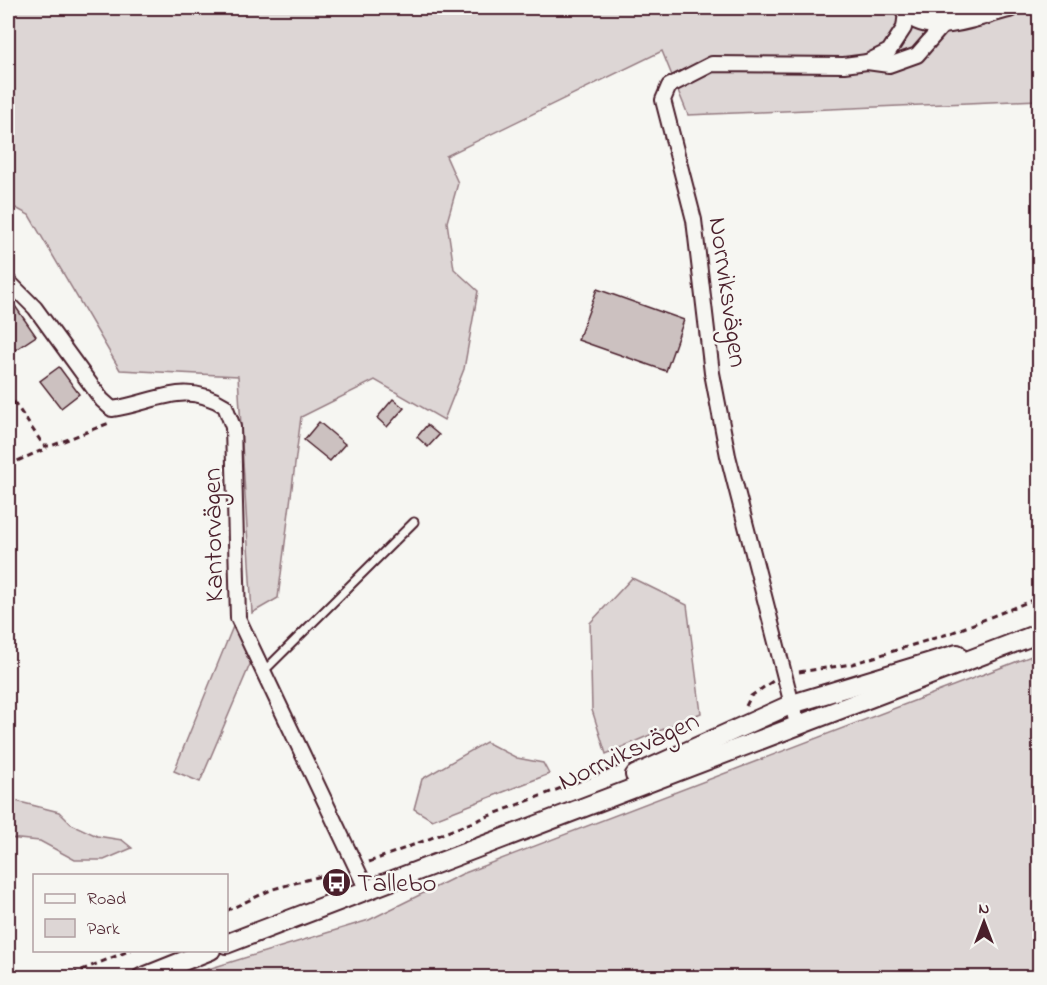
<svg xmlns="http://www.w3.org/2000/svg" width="1047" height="985" viewBox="0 0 1047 985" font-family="'Indie Flower',sans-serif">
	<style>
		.green { fill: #ddd6d5; stroke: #947a80; stroke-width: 1.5 }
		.building { fill: #ccc1c0; stroke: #4a1f2b; stroke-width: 1.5 }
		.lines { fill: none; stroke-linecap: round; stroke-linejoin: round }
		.lane-casing { stroke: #4a1f2b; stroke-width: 11 }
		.street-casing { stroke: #4a1f2b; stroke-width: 18 }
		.secondary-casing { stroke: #4a1f2b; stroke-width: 22 }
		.path { stroke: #4a1f2b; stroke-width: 3; stroke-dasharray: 6 4.5; stroke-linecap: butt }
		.lane { stroke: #f6f6f2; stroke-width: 7 }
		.street { stroke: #f6f6f2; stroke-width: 14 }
		.secondary { stroke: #f6f6f2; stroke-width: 18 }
		.labels { text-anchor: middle; stroke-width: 5; stroke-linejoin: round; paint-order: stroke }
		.street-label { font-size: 27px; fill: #4a1f2b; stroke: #f6f6f2 }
		.poi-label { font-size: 27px; fill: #4a1f2b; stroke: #f6f6f2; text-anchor: start }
	</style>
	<rect width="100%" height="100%" fill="#f6f6f2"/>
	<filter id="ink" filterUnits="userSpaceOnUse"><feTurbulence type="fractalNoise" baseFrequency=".0167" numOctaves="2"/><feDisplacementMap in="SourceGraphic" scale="12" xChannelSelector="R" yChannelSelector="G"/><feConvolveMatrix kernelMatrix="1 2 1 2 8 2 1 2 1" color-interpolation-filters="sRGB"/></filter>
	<g filter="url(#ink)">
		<g class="green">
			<path d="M8,8H1039V100L688,115L662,51L446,156L458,183L447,222L454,269L478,291L464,369L444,420L375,380L301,417L278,598L252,613L238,376L120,370L29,215L8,204Z"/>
			<path d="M632,578L687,605L701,713L606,754L592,710L590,623Z"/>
			<path d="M234,624L254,655L200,782L174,771Z"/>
			<path d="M1039,653V977L240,978L234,974L226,977H182L369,920L462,874Z"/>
			<path d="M486,742L517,758L543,763L549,774L432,820L414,809L422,779Z"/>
			<path d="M8,799L59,812L71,824L97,836L122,840L132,848L104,860H75L40,841L8,838Z"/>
		</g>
		<g class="building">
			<path d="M597,289L684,320L666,371L578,340Z"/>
			<path d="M15,306L36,336L15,350L8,339V312Z"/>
			<path d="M59,367L79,394L61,408L40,381Z"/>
			<path d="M393,399L404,408L387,427L377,418Z"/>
			<path d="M319,422L345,444L330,461L304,440Z"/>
			<path d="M427,425L439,435L428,447L417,437Z"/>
		</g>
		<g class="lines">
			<defs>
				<path id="lane" d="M264,671L414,522"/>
				<g id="street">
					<path d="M867,62L889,51L904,28L906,12"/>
					<path d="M8,281L35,308L102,400L112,409C155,403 184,379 225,406L233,427L238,618L367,890"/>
					<path d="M797,724L728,456L712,373L694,220L663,100L669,86L712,64L844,65L867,62L889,65L917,55L944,24"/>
				</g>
				<g id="secondary">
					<path d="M903,8C926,40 978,15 1009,8"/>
					<path d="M635,775L792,704L957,654"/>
					<path d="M226,944L1040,633"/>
					<path d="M141,978L211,950"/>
				</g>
			</defs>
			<use href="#lane" class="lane-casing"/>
			<use href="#street" class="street-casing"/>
			<use href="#secondary" class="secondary-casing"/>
			<g class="path">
				<path d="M8,393L44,446H51L109,423"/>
				<path d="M8,465L47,448"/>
				<path d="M799,672L852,664L951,633L1040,597"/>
				<path d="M746,706L751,696L773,681"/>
				<path d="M369,862L621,765"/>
				<path d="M226,911L273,889L343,870"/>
				<path d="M62,978L131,950"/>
			</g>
			<use href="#lane" class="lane"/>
			<use href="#street" class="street"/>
			<use href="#secondary" class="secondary"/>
		</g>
	</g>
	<defs>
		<symbol id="bus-disc" viewBox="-11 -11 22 22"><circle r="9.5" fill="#4a1f2b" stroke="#f6f6f2"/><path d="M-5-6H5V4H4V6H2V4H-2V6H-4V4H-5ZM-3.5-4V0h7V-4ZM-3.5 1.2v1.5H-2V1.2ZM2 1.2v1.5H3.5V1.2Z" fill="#fff"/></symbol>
	</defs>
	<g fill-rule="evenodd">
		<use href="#bus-disc" x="320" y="866" width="33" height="33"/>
	</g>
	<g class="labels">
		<g class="street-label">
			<text transform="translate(729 292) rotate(82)" y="9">Norrviksvägen</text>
			<text transform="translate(212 535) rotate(-91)" y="9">Kantorvägen</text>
			<text transform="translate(628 750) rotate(-25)" y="9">Norrviksvägen</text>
		</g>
		<g class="poi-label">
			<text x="357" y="891">Tallebo</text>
		</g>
	</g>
	<rect width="1047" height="985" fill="none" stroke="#f6f6f2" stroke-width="30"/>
	<rect x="15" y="15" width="1017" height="955" fill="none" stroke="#4a1f2b" stroke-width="2" filter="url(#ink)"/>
	<rect x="33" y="874" width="195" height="78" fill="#f6f6f2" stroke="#b1a0a2" stroke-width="1.5"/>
	<rect x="45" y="894" width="30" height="9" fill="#f6f6f2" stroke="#b1a0a2" stroke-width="1.5"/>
	<text x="87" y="904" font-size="18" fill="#4a1f2b">Road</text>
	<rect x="45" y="919" width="30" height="18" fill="#ddd6d5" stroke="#b1a0a2" stroke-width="1.5"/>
	<text x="87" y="934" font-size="18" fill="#4a1f2b">Park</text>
	<g transform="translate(984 922)" stroke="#f6f6f2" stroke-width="4.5" paint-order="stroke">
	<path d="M0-4.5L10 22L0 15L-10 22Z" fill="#4a1f2b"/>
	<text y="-9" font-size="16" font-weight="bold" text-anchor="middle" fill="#4a1f2b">N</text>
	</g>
</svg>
